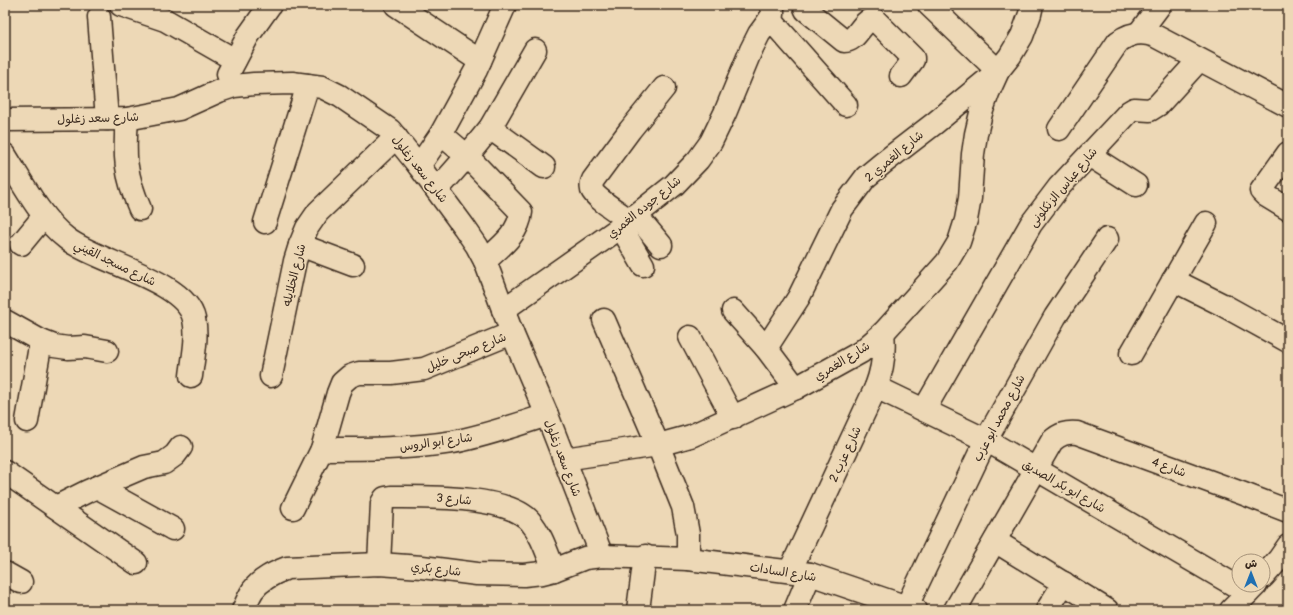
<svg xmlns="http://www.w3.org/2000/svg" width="1293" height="615" viewBox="0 0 1293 615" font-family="Pangolin,'Playpen Sans Arabic',sans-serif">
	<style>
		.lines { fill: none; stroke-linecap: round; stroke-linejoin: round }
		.minor-casing { stroke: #3b2a1e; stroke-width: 25 }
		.minor { stroke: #edd8b6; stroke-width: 22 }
		.labels { text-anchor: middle; stroke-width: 3; stroke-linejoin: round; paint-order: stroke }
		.street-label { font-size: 12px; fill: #3b2a1e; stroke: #edd8b6 }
	</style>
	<rect width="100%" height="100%" fill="#edd8b6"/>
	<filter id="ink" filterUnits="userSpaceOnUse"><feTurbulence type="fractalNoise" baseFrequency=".025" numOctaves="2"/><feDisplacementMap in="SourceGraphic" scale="8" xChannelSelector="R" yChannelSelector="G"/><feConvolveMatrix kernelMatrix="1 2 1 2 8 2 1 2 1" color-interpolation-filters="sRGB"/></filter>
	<g filter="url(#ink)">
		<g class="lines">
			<defs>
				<g id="minor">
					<path d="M121,5L165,20L235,60"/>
					<path d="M396,5L480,61"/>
					<path d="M804,5L806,10L844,41C858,41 861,20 874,19L913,58V60L901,76"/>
					<path d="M99,17L107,119"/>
					<path d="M770,19L846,105"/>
					<path d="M1139,33L1160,5"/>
					<path d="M228,74L248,36L270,5"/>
					<path d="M127,119C124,156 125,175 140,209"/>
					<path d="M5,120L127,119L179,109L219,91L234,86L254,84L292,83L322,87L340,96L390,130L419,166L464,227L477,246L485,261L512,333L547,415L602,556"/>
					<path d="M490,128L544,167"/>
					<path d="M1059,129L1118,42C1130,33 1141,31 1155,36L1288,106"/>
					<path d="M441,134L467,156L521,212C519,234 499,248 485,261"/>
					<path d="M1288,153L1261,191L1265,195L1288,209"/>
					<path d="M5,155C22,182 41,219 66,238C95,262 186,280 194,319C198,337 193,358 191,376"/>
					<path d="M1089,155L1136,185"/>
					<path d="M419,166L441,134L476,70L505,5"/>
					<path d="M437,190L467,156L490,128L535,50"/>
					<path d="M636,215L661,245"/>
					<path d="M629,220C621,214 595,198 592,190C591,186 591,184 593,180L630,130L664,88"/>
					<path d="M265,222L308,85"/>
					<path d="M621,227L643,265"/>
					<path d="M21,244L44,216"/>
					<path d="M300,245L353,265"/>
					<path d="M1173,280L1221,304L1288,341"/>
					<path d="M503,310L621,227L674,185L698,160L711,142L725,113L751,50L759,34L773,15V9L771,5"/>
					<path d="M733,311L766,348L796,388"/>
					<path d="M604,320L658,445L683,507L688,534V559"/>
					<path d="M5,321L41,341L54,346L68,348L85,347L107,351"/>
					<path d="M690,337L733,418"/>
					<path d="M766,348L799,297L842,209L866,177L883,163L935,123L998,71L1010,56L1022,36L1030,14L1032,5"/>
					<path d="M1131,354L1206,223"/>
					<path d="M271,376L295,261L300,245L307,228L318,212L396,137"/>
					<path d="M876,387L986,440L1248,593"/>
					<path d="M924,410L1031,224L1059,187L1129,112L1134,109L1150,110L1158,105L1199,60"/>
					<path d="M27,421L41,341"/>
					<path d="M322,449C366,449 409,449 453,442C485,436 516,425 547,415"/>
					<path d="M564,459L658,445L691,436L796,388L861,352L883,333L947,262L959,242L966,220L970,198L973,154L976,134L981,113L988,93L998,71L929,5"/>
					<path d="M5,472L136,563"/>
					<path d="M97,487L173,529"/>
					<path d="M56,507L88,491L144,467L164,463L175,455L181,447"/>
					<path d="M293,508L322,449L338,393L342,383L350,376L359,373H391L424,369L512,333"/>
					<path d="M995,541L1107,610"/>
					<path d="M379,564L382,503L385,498L391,497C425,497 507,495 530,521C542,535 547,553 554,570"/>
					<path d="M790,571L876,387C883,369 885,352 883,333"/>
					<path d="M5,573L21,582"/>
					<path d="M1263,577L1279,559L1288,546"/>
					<path d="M243,610C246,604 249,596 253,590C261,579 274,573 287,568L379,564L422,567L477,574L524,575L542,573L554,570L585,558L602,556L688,559L810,574L916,610"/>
					<path d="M638,610L645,556"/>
					<path d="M795,610L810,574"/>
					<path d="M903,610L907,606L986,440L1055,317L1107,239"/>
					<path d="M955,610L1052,441C1060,434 1066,432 1077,433L1244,494L1288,511"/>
					<path d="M1047,610L1064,583"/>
					<path d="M1231,610L1256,585"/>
				</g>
			</defs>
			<use href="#minor" class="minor-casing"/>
			<use href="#minor" class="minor"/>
		</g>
	</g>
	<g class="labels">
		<g class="street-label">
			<text transform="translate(98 118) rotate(-2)" y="4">شارع سعد زغلول</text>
			<text transform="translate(894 156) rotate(-40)" y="4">شارع الغمري 2</text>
			<text transform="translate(420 169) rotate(52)" y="4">شارع سعد زغلول</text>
			<text transform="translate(1063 187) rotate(-50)" y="4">شارع عباس الزنكلونى</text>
			<text transform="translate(644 207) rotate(-39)" y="4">شارع جوده الغمري</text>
			<text transform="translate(115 263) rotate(26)" y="4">شارع مسجد القيني</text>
			<text transform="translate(294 275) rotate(-76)" y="4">شارع الخلايله</text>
			<text transform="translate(466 352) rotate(-22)" y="4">شارع صبحى خليل</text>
			<text transform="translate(842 361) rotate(-32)" y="4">شارع الغمري</text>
			<text transform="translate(999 418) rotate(-62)" y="4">شارع محمد ابو عزب</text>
			<text transform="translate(436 442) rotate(-8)" y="4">شارع ابو الروس</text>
			<text transform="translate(845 454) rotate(-65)" y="4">شارع عزب 2</text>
			<text transform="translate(563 458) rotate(69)" y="4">شارع سعد زغلول</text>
			<text transform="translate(1169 467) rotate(20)" y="4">شارع 4</text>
			<text transform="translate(1064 486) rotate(30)" y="4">شارع ابو بكر الصديق</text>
			<text transform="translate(454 499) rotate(5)" y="4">شارع 3</text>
			<text transform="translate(436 569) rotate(6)" y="4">شارع بكري</text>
			<text transform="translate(783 572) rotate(9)" y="4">شارع السادات</text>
		</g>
	</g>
	<rect width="1293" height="615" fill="none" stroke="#edd8b6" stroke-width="20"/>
	<rect x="10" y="10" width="1273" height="595" fill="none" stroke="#3b2a1e" stroke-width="1.5" filter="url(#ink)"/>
	<g transform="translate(1251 573)"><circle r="19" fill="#edd8b6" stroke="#a69279"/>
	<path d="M0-3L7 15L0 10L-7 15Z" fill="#1f6fb2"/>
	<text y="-6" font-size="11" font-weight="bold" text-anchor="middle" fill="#3b2a1e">ش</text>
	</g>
</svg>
